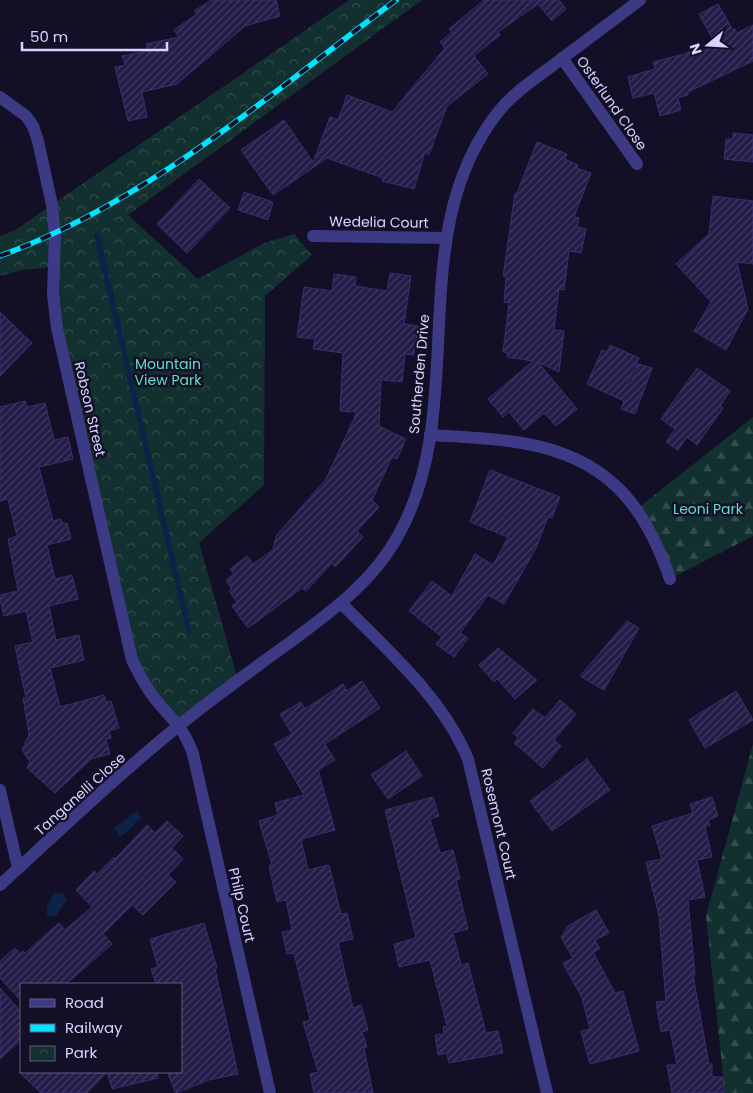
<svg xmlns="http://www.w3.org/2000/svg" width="753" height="1093" viewBox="0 0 753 1093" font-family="Poppins,sans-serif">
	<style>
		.forest { fill: url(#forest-firs) }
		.park { fill: url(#park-crowns) }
		.water { fill: #0c2248 }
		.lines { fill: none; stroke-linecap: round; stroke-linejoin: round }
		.stream { stroke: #0c2248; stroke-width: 5.5 }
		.building { fill: url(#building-hatch); stroke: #3b2d73 }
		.minor { stroke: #3d3a85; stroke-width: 12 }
		.rail-casing { stroke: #00e5ff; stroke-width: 5.5 }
		.rail { stroke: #130f26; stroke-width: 4; stroke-dasharray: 11; stroke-linecap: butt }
		.labels { text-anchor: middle; stroke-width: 5; stroke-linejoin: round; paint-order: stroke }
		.street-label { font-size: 14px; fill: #d9d4ff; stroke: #130f26 }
		.park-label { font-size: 14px; fill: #5fe0c0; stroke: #130f26 }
	</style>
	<defs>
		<pattern id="forest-firs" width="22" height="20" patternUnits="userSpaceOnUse" patternTransform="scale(1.25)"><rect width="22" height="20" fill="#12302f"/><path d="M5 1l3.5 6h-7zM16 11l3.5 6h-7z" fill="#344d4e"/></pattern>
		<pattern id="park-crowns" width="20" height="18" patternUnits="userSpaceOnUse" patternTransform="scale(1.25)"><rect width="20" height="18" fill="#12302f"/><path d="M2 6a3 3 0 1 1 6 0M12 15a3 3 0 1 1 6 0" fill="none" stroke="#344d4e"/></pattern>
		<pattern id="building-hatch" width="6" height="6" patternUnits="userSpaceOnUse" patternTransform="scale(1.25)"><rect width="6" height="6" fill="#241b47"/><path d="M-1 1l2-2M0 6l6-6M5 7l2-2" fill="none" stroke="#433b63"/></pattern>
	</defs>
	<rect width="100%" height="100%" fill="#130f26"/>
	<g class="forest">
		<path d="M753,417V536L670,579L637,509Z"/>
		<path d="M753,744V1093H725L706,916Z"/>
	</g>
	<path class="park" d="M349,0H422L128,215L198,279L264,243L294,234L312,255L265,296L264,485L199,543L238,680L180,725L133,662L53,295L54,267L22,270L0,276V236L14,231Z"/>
	<g class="water">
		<path d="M137,811L141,818C133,825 130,831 120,837L114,828Z"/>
		<path d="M54,893L64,894L67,900L55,917L47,916V906Z"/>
	</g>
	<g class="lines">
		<path class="stream" d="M97,236L189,631"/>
	</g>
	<g class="building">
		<path d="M212,0H276L280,16L245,26L177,84L142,92L147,117L128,121L115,67L125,65L122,56L148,51L146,44L179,37L174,30L197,14L194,11Z"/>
		<path d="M484,0H559L566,9L552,21L538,4L498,32L500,35L474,56L488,74L447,106L429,155L425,152L414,189L382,181L383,178L327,158L273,195L241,150L284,120L313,162L330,117L338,120L347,95L392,112L445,48L440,42L452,32L449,29Z"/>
		<path d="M718,4L733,30L735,29L737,33L753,25V61L688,92V95L678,98L681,110L660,116L654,93L633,98L628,77L655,69L653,62L684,54L713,40L699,14Z"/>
		<path d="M733,133L753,135V162L724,159L726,139H733Z"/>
		<path d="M537,142L567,154L565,159L578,165L577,168L591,173L574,217L579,218L577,227L586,229L581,253L569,251L564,290L559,289L554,330L564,331L559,372L538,362L577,409L556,426L544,413L524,430L509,412L503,417L488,399L533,361L507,357L508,353L503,352L509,303L504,302L506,277L503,276L515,193H517Z"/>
		<path d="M199,179L230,208L187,253L157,224Z"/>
		<path d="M244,192L273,202L268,220L238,210Z"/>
		<path d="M713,196L753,201V264L737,262L748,309L726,350L694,331L711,302L676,264L709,234Z"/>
		<path d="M390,273L411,276L404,324L418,326L414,355L405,354L402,382L381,380L379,426L406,439L397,459L392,457L372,500L379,507L357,531L363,537L335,567L332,563L306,591L302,588L248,628L232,606L237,602L229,591L232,589L226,580L234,574L230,569L247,556L253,564L273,550L276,536L326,479L357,412L340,411L343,353L313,349L315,339L297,337L304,287L332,291L334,274L356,277L355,286L387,291Z"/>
		<path d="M0,312L32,343L0,376Z"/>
		<path d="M610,345L639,358L628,383L630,384L638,364L652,368L635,414L621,409L624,401L587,384L602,350L607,352Z"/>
		<path d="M697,368L730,391L720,406L723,408L697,445L687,437L678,450L666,442L675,429L661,419Z"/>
		<path d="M25,401L27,407L45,403L54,440L68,437L73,459L39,467L53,521L61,519L63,524L67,523L71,539L47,545L55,579L72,575L78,599L49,606L56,640L79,635L84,660L50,668L60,707L104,695L106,702L111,701L119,728L109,731L111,738L106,739L110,754L91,759L55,793L27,768L30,762L22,750L29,735L23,698H26L15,646L33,642L26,611L4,616L0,599V595L18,591L8,539L17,536L8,499L0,501V407Z"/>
		<path d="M490,470L560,497L552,518L548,517L536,548L504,604L488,595L460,633L468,638L454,657L436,644L442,637L409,611L432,581L452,596L475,554L493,565L508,537L470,522Z"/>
		<path d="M627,621L639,628L604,690L580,676Z"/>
		<path d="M498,648L537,680L515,699L497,679L494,682L479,665Z"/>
		<path d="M362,681L380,708L325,744L335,760L318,770L335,830L301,839L308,870L329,865L341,914L347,913L353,939L338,942L353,1008L361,1005L368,1030L362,1032L367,1047L364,1048L373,1093H314L310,1074L318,1072L303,1022L310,1020L294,953L287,954L282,932L292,930L286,900L277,902L269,866L272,865L259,821L278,815L275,803L304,795L274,744L292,734L280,714L301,702L305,709L343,684L347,691Z"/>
		<path d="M736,691L753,720L705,748L689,720Z"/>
		<path d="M560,700L576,714L554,740L561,746L543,768L514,743L518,738L513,733L533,709L545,718Z"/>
		<path d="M406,751L422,776L388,799L371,775Z"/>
		<path d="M587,759L610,790L552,831L530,801Z"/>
		<path d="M433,797L439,816L430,819L440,853L453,850L460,879L456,880L468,929L453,933L461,965L468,963L486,1033L498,1031L503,1053L449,1063L447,1053L438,1055L435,1035L444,1034L443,1027L447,1026L430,960L399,967L394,944L416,938L385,810Z"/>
		<path d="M712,797L718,816L708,820L710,825L705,827L712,857L697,860L705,897L688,900L695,975H693L709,1064H712V1077H723L724,1093H672L667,1065H677L670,1030L661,1032L656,1002L666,1001L659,916L646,862L662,859L652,826L693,813L690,804Z"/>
		<path d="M167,821L183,836L172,848L183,859L168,875L176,882L143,915L132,905L103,934L112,944L66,984H21V1001L0,978V961L15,948L20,954L23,951L25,953L59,923L65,930L92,907L76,890L94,871L97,874L114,857L115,859L147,825L155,833Z"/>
		<path d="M596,910L609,933L595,940L600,949L593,952L615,993L623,991L639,1051L590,1064L581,1031L590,1029L582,998L563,963L573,958L561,937L568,926Z"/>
		<path d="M204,923L217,968L215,969L238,1074L209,1080L176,1093L167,1072H181V984H156L151,969L158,967L150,939Z"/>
		<path d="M0,988L21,1012V1040L0,1059Z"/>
		<path d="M19,1072H107L87,1093H41Z"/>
		<path d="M107,1072H157L158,1078L112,1089Z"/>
	</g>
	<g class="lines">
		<g class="minor">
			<path d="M562,58L637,164"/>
			<path d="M0,97L26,116L33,126L38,141L52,205L55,235L53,295L57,328L132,660C139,674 146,688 156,700C173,721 183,726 193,754L270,1093"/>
			<path d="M313,236L445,238"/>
			<path d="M430,435C461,437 492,438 522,443C605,457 644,502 670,579"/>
			<path d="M341,603C388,651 442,697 468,759L547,1093"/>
			<path d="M0,790L18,868"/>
			<path d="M0,885C60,830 119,774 182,723C217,695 253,669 289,643C331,612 374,581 399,534C471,403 401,233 499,111C514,93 533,80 552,66C581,44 611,22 640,0"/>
		</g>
		<defs>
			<path id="rail" d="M0,256C149,201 270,94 396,0"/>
		</defs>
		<use href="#rail" class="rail-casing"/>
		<use href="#rail" class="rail"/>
	</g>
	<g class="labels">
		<g class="street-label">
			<text transform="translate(612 103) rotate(55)" y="5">Osterlund Close</text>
			<text transform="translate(379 222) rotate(1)" y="5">Wedelia Court</text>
			<text transform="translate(419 374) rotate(-85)" y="5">Southerden Drive</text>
			<text transform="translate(90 409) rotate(77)" y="5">Robson Street</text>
			<text transform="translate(80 794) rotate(-42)" y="5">Tanganelli Close</text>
			<text transform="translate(499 824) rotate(77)" y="5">Rosemont Court</text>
			<text transform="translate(242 905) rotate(77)" y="5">Philp Court</text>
		</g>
		<g class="park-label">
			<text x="168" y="369">Mountain<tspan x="168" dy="16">View Park</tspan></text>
			<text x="708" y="514">Leoni Park</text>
		</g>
	</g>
	<rect x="20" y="983" width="162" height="90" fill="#130f26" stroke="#625e7d"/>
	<rect x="30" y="999" width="25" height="8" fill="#3d3a85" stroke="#625e7d"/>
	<text x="65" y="1008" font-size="15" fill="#d9d4ff">Road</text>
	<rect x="30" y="1024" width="25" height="8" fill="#00e5ff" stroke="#625e7d"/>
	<text x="65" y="1033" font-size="15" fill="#d9d4ff">Railway</text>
	<rect x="30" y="1046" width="25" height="15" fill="url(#park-crowns)" stroke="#625e7d"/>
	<text x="65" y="1058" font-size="15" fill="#d9d4ff">Park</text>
	<g transform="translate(708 45) rotate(252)" stroke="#130f26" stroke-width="4" paint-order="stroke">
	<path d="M0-4L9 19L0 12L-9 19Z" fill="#d9d4ff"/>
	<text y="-8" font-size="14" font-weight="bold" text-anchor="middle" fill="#d9d4ff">N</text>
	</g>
	<path d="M22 42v8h145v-8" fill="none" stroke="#d9d4ff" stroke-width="2.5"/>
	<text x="30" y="42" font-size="15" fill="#d9d4ff" stroke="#130f26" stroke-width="4" paint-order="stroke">50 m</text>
</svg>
